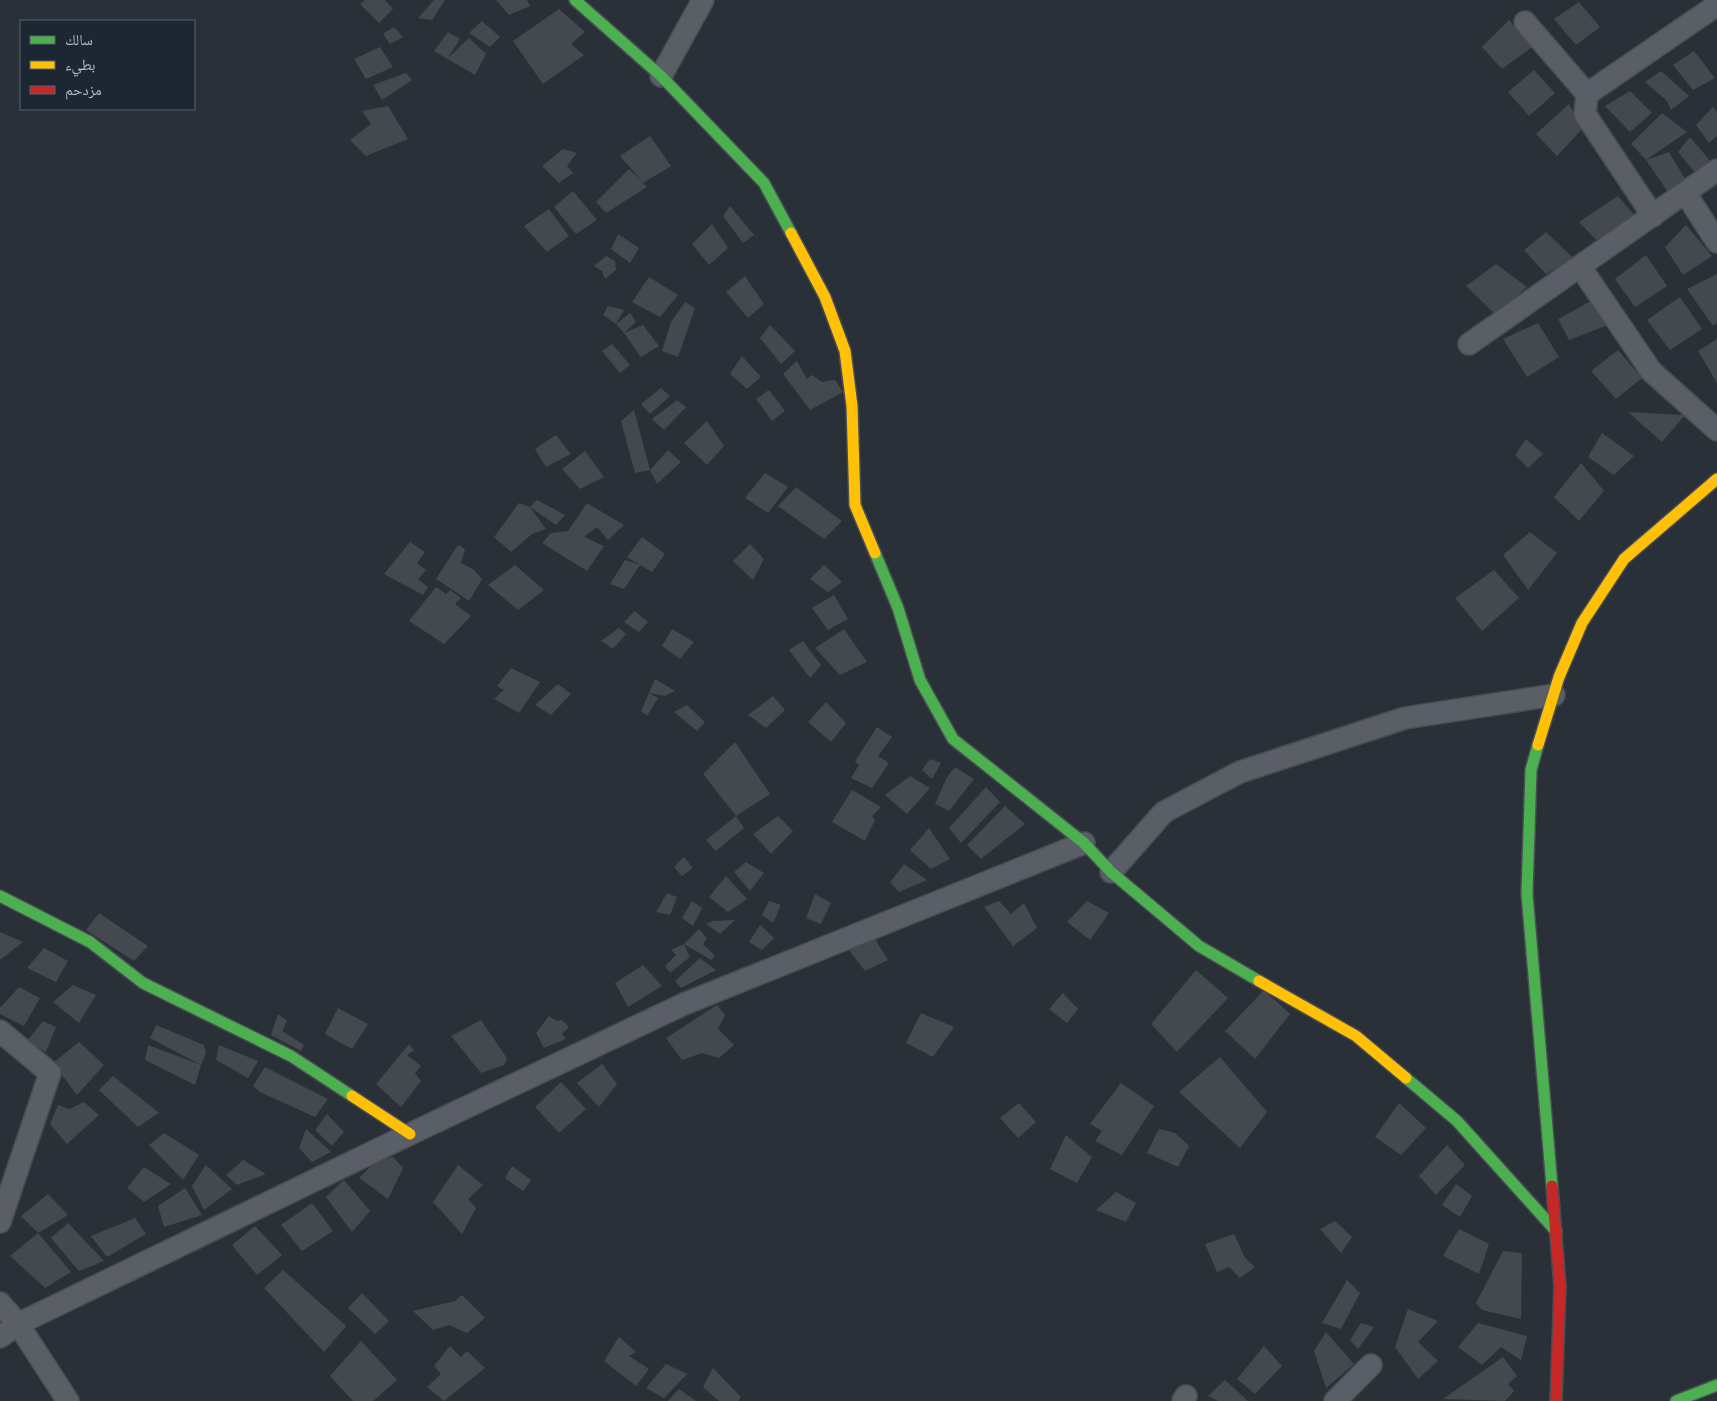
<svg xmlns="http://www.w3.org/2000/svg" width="1717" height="1401" viewBox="0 0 1717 1401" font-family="Cabin,'Noto Naskh Arabic',sans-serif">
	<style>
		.building { fill: #444950 }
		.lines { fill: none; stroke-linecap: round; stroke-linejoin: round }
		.street-casing { stroke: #484c53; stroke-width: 24 }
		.fast-casing { stroke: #484c53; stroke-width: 14 }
		.slow-casing { stroke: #484c53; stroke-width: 14 }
		.jam-casing { stroke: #484c53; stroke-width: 14 }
		.street { stroke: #5a5e66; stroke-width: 21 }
		.fast { stroke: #4caf50; stroke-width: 11 }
		.slow { stroke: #ffc107; stroke-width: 11 }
		.jam { stroke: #c62828; stroke-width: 11 }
	</style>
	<rect width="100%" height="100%" fill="#2a3038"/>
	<g class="building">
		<path d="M365,0H385L393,9L379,23L360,4Z"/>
		<path d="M434,0H445L432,20L418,18Z"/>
		<path d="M496,0H527L530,6L509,15Z"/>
		<path d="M1579,2L1600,27L1576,45L1554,19Z"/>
		<path d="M559,9L585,32L571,44L584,55L543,84L513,41Z"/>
		<path d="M1509,20L1532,47L1502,69L1482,47Z"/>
		<path d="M482,21L500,37L490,47L469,33Z"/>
		<path d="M394,27L403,37L390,44L383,34Z"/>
		<path d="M448,32L460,39L448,58L469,38L486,54L475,75L434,51Z"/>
		<path d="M380,47L393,67L366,79L354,59Z"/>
		<path d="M1694,51L1715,78L1693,90L1673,65Z"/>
		<path d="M1534,70L1555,93L1529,116L1508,92Z"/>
		<path d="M1661,71L1689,96L1671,110L1667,101L1645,82Z"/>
		<path d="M406,73L412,80L382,100L373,85Z"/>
		<path d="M1630,91L1652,113L1630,132L1605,106Z"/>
		<path d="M1569,104L1582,129L1557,156L1536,134Z"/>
		<path d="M388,106L408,139L366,156L350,140L371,124L362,111Z"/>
		<path d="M1713,107L1717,112V136L1709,143L1696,125Z"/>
		<path d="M1662,113L1687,132L1646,160L1631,144Z"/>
		<path d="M650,136L671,166L643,183L647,187L606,213L596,202L629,169L642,181L620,156Z"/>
		<path d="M1690,137L1712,163L1697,175L1678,152Z"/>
		<path d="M563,149L577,153L567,166L573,173L559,183L542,166Z"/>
		<path d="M1669,152L1685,179L1668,192L1646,160Z"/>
		<path d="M573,191L597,220L576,234L554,207Z"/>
		<path d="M1618,196L1634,215L1599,243L1579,222Z"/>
		<path d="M730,206L754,235L743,243L723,216Z"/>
		<path d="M549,209L569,236L547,252L524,226Z"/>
		<path d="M712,224L728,248L709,265L692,244Z"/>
		<path d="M1686,225L1712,256L1683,275L1665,247Z"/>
		<path d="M1546,232L1573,258L1546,274L1524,250Z"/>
		<path d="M618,234L639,248L630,263L611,249Z"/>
		<path d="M1646,255L1667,286L1635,307L1615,279Z"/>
		<path d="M606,256L615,261L616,270L605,279L602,271L594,266Z"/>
		<path d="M1496,264L1527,287L1495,314L1466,286Z"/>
		<path d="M1717,274V323L1713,326L1687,289Z"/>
		<path d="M745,276L764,304L748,318L726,292Z"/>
		<path d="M649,277L678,295L660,317L632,302Z"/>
		<path d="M1680,297L1702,329L1670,350L1647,320Z"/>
		<path d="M1593,300L1608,325L1569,340L1558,319Z"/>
		<path d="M685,302L695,308L678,357L662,351L671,322Z"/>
		<path d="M608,306L624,310L616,324L603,315Z"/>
		<path d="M630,313L636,322L624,333L616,324Z"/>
		<path d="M1538,323L1559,357L1527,377L1503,339Z"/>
		<path d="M643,325L659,346L641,357L624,333Z"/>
		<path d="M770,325L795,351L781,364L760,338Z"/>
		<path d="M1717,339V383L1698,351Z"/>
		<path d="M612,344L630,365L620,373L602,351Z"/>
		<path d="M1618,350L1642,378L1616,399L1591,371Z"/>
		<path d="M742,356L761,377L747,389L730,374Z"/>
		<path d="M797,361L807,379L812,375L822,382L835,380L843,392L810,410L783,374Z"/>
		<path d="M661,388L670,396L650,414L641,404Z"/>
		<path d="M769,390L785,411L772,421L756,399Z"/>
		<path d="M677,400L686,407L664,430L652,419Z"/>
		<path d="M634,410L650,470L635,473L621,421Z"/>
		<path d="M1628,412L1685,415L1662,442Z"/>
		<path d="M707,421L724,446L707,465L684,443Z"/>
		<path d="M1602,433L1634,456L1614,475L1588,457Z"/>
		<path d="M556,435L571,454L546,467L535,449Z"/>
		<path d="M1526,439L1543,454L1528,468L1515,455Z"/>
		<path d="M668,450L681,462L657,484L650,470Z"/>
		<path d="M585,451L604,477L580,489L562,469Z"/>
		<path d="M1581,463L1604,491L1579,521L1554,497Z"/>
		<path d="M765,473L788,487L768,513L745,498Z"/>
		<path d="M796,487L842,521L824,539L778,506Z"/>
		<path d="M537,500L565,515L556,525L530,507Z"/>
		<path d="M519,503L530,507L546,529L532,534L511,552L494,537Z"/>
		<path d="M587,503L624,525L608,540L597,527L584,537L604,546L587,571L542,543L551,533L568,531Z"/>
		<path d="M1530,532L1557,553L1528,590L1503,555Z"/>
		<path d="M642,537L665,554L652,572L640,565L624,589L610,584L625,560L640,565L627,557Z"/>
		<path d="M410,542L425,552L417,563L426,570L418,579L428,587L423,595L384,574Z"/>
		<path d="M750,544L764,559L753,580L733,561Z"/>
		<path d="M458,545L465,549L461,563L473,569L482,579L469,601L436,579Z"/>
		<path d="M515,565L544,590L518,610L488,585Z"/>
		<path d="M824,565L842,582L828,592L810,579Z"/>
		<path d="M1494,570L1519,598L1482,631L1455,598Z"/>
		<path d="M436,587L446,594L450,590L461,598L455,604L471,616L444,644L409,621Z"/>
		<path d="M834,595L848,619L828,630L812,608Z"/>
		<path d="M635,611L648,622L639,632L624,622Z"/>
		<path d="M619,628L626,634L613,649L601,641Z"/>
		<path d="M672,629L694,642L680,659L662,646Z"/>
		<path d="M844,629L867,662L840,675L815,648Z"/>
		<path d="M803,641L821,665L810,678L789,650Z"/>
		<path d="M511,668L540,682L519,713L494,699L504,690L497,686Z"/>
		<path d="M655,679L675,691L665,696L649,693Z"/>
		<path d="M558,684L571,694L551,715L535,705Z"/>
		<path d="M649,693L658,698L647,716L641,711Z"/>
		<path d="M773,696L785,710L766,728L748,715Z"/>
		<path d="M826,702L846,723L831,742L808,722Z"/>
		<path d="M687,705L705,722L697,731L674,712Z"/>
		<path d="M877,727L892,737L878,756L889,763L872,788L851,778L859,765L855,761Z"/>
		<path d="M735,742L770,794L736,816L744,828L716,851L706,840L736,816L703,774Z"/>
		<path d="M930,759L941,763L932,779L922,770Z"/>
		<path d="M955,767L974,779L949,811L935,804L947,777Z"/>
		<path d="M910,776L930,788L907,814L885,795Z"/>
		<path d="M986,787L1000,802L961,843L949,828Z"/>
		<path d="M852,790L881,807L872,816L875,820L865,841L832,822Z"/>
		<path d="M1005,806L1025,824L981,859L967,845Z"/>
		<path d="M778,816L793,831L771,854L753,834Z"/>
		<path d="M929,828L950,859L931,869L910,850Z"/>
		<path d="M684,857L693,868L682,876L674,867Z"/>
		<path d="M746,862L764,873L750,891L734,872Z"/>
		<path d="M904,864L927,880L899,892L890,882Z"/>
		<path d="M726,876L747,899L728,912L709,897Z"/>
		<path d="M667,893L677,897L670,915L656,912Z"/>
		<path d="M815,894L831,903L821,924L806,918Z"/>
		<path d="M692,901L702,908L693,926L682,918Z"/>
		<path d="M769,901L781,905L773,923L762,915Z"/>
		<path d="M999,901L1011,914L1024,903L1037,928L1013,946L984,907Z"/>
		<path d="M1087,901L1109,913L1090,940L1067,922Z"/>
		<path d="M99,913L148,946L134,961L86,930Z"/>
		<path d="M735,920L720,934L706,924L713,921Z"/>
		<path d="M760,925L774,938L762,950L749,942Z"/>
		<path d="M699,929L707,938L703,944L715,956L711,960L684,944Z"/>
		<path d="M0,932L23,942L0,960Z"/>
		<path d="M873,936L888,960L865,971L849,950Z"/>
		<path d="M684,944L690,957L670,973L665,966L676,955L671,950Z"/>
		<path d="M44,948L68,961L56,982L27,968Z"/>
		<path d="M700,958L716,970L681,988L675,981Z"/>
		<path d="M643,965L662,986L628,1007L615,983Z"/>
		<path d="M1196,970L1228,998L1177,1052L1151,1024Z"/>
		<path d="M73,985L96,995L79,1023L53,1002Z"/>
		<path d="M19,987L40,998L24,1026L0,1014V1008Z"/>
		<path d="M1264,990L1290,1014L1255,1059L1225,1031Z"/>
		<path d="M1063,993L1078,1009L1067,1023L1049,1009Z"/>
		<path d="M717,1005L725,1015L718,1029L734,1045L719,1058L702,1053L682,1060L666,1038Z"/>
		<path d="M338,1008L368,1024L352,1049L325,1034Z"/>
		<path d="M921,1013L954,1027L933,1057L906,1043Z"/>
		<path d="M278,1014L287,1021L282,1031L304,1045L301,1051L271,1035Z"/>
		<path d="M549,1016L557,1021L562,1020L569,1027L562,1034L566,1039L544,1048L536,1033Z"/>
		<path d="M481,1020L507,1058L504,1065L481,1073L451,1036Z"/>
		<path d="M43,1021L56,1027L46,1052L27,1041Z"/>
		<path d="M156,1025L204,1045L206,1053L201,1065L150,1038Z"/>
		<path d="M79,1042L104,1065L77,1095L53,1063Z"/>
		<path d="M409,1044L414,1050L407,1055L421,1066L415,1073L421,1081L401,1107L376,1084Z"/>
		<path d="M148,1045L201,1065L195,1085L145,1060Z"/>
		<path d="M219,1045L258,1061L248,1078L216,1060Z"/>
		<path d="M1220,1057L1267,1112L1240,1148L1179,1092Z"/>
		<path d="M602,1064L617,1084L599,1107L577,1083Z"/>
		<path d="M265,1067L328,1099L315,1117L260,1092L253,1086Z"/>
		<path d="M113,1076L159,1113L138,1127L99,1090Z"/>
		<path d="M561,1082L586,1109L559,1133L535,1107Z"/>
		<path d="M1121,1083L1154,1106L1122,1155L1095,1141L1102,1131L1090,1124Z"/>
		<path d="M84,1102L99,1115L67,1144L50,1124L58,1105L69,1109Z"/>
		<path d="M1019,1103L1036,1122L1018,1138L1000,1118Z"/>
		<path d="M1399,1103L1426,1128L1401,1155L1375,1137Z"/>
		<path d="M327,1114L344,1132L332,1146L315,1130Z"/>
		<path d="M306,1129L331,1152L312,1162L299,1148Z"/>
		<path d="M1159,1129L1175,1133L1189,1146L1178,1167L1147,1153Z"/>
		<path d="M164,1133L199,1155L183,1180L149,1145Z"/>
		<path d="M1066,1135L1092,1157L1077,1183L1050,1169Z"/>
		<path d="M1447,1145L1465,1165L1436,1195L1419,1176Z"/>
		<path d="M393,1157L403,1168L388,1199L359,1178L375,1162Z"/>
		<path d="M243,1160L266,1174L237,1185L226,1175Z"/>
		<path d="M206,1165L232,1189L204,1210L192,1186Z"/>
		<path d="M458,1165L483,1185L468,1199L476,1208L462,1234L433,1202Z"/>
		<path d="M512,1166L531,1180L523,1191L505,1178Z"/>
		<path d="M144,1167L171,1184L144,1202L127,1188Z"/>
		<path d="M344,1180L370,1211L352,1232L326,1197Z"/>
		<path d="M1456,1184L1472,1196L1460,1217L1442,1205Z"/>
		<path d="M185,1188L202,1215L164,1227L158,1206Z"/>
		<path d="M1116,1192L1136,1203L1126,1222L1096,1210Z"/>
		<path d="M48,1194L68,1215L38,1233L21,1216Z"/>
		<path d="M312,1203L333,1231L302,1251L281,1225Z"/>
		<path d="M135,1218L146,1234L107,1257L91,1236Z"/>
		<path d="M1335,1221L1352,1237L1341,1253L1320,1229Z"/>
		<path d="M68,1223L104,1261L79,1271L51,1238Z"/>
		<path d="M255,1226L282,1255L257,1275L232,1245Z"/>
		<path d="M1459,1229L1489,1244L1479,1274L1443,1256Z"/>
		<path d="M38,1233L71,1272L45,1288L10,1256Z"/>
		<path d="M1234,1234L1245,1258L1255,1267L1240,1278L1229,1267L1217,1272L1205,1244Z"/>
		<path d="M1503,1251L1522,1253L1521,1319L1482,1310L1476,1303Z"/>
		<path d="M283,1270L346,1326L324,1352L264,1288Z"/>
		<path d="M1347,1280L1360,1293L1341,1329L1322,1323Z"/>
		<path d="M362,1293L389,1321L375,1334L348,1308Z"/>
		<path d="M462,1295L485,1318L467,1333L449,1325L433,1330L413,1311L455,1301Z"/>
		<path d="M1408,1309L1438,1321L1418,1342L1438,1361L1418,1379L1395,1347Z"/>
		<path d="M1361,1323L1374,1327L1358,1349L1350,1340Z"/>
		<path d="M1478,1323L1527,1336L1521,1360L1501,1347L1482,1365L1458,1347Z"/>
		<path d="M1326,1332L1354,1364L1326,1388L1314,1351Z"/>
		<path d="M619,1337L636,1352L629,1356L649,1369L636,1386L604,1361Z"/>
		<path d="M361,1341L397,1380L373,1401H353L330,1376Z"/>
		<path d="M450,1346L461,1357L467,1351L485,1368L444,1401L427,1387L441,1374L434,1366Z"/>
		<path d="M1264,1346L1282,1366L1255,1394L1237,1379Z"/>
		<path d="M1503,1357L1517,1376L1508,1384L1514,1391L1505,1401L1443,1399Z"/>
		<path d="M666,1364L687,1374L664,1398L646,1388Z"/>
		<path d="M713,1368L741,1397L738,1401H719L703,1387Z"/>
		<path d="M1225,1380L1248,1401H1218L1208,1396Z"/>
		<path d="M679,1389L696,1401H668Z"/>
	</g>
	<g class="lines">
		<defs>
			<g id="street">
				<path d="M1525,22L1587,94L1585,114L1653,216"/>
				<path d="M661,76L703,0"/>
				<path d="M1587,94L1717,5"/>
				<path d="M1686,194L1717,242"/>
				<path d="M1581,268L1651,371L1717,430"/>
				<path d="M1469,344L1717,170"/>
				<path d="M1111,872L1164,812L1240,772L1405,718L1554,695"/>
				<path d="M0,1031L50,1073L0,1222"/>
				<path d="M0,1303L18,1324L0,1337"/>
				<path d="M68,1401L18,1324L410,1134L684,1004L1084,843"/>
				<path d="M1183,1401L1186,1396"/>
				<path d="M1335,1401L1371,1365"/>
			</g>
			<g id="fast">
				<path d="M575,0L661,76L764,183L791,233"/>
				<path d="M875,553L898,608L920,680L953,739L1084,843L1111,872L1199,946L1259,981"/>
				<path d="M1538,745L1531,770L1527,894L1552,1186"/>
				<path d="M0,896L90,942L143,983L291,1056L352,1096"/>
				<path d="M1406,1078L1457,1121L1556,1231"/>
				<path d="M1676,1401L1717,1385"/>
			</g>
			<g id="slow">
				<path d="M791,233L825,297L845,351L852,406L855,505L875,553"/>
				<path d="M1538,745L1559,677L1582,623L1624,559L1717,479"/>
				<path d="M1259,981L1356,1036L1406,1078"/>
				<path d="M352,1096L410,1134"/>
			</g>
			<path id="jam" d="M1552,1186L1560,1286L1556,1401"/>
		</defs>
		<use href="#street" class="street-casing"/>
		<use href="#fast" class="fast-casing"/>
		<use href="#slow" class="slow-casing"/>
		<use href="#jam" class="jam-casing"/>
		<use href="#street" class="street"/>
		<use href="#fast" class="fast"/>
		<use href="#slow" class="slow"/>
		<use href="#jam" class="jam"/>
	</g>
	<rect x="20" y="20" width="175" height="90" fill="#1d2633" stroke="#59626f"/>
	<rect x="30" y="36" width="25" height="8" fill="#4caf50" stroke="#59626f"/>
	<text x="65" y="45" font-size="15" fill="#b4bcc9">سالك</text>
	<rect x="30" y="61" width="25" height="8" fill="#ffc107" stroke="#59626f"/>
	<text x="65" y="70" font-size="15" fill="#b4bcc9">بطيء</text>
	<rect x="30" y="86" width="25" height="8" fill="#c62828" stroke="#59626f"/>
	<text x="65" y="95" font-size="15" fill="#b4bcc9">مزدحم</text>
</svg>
